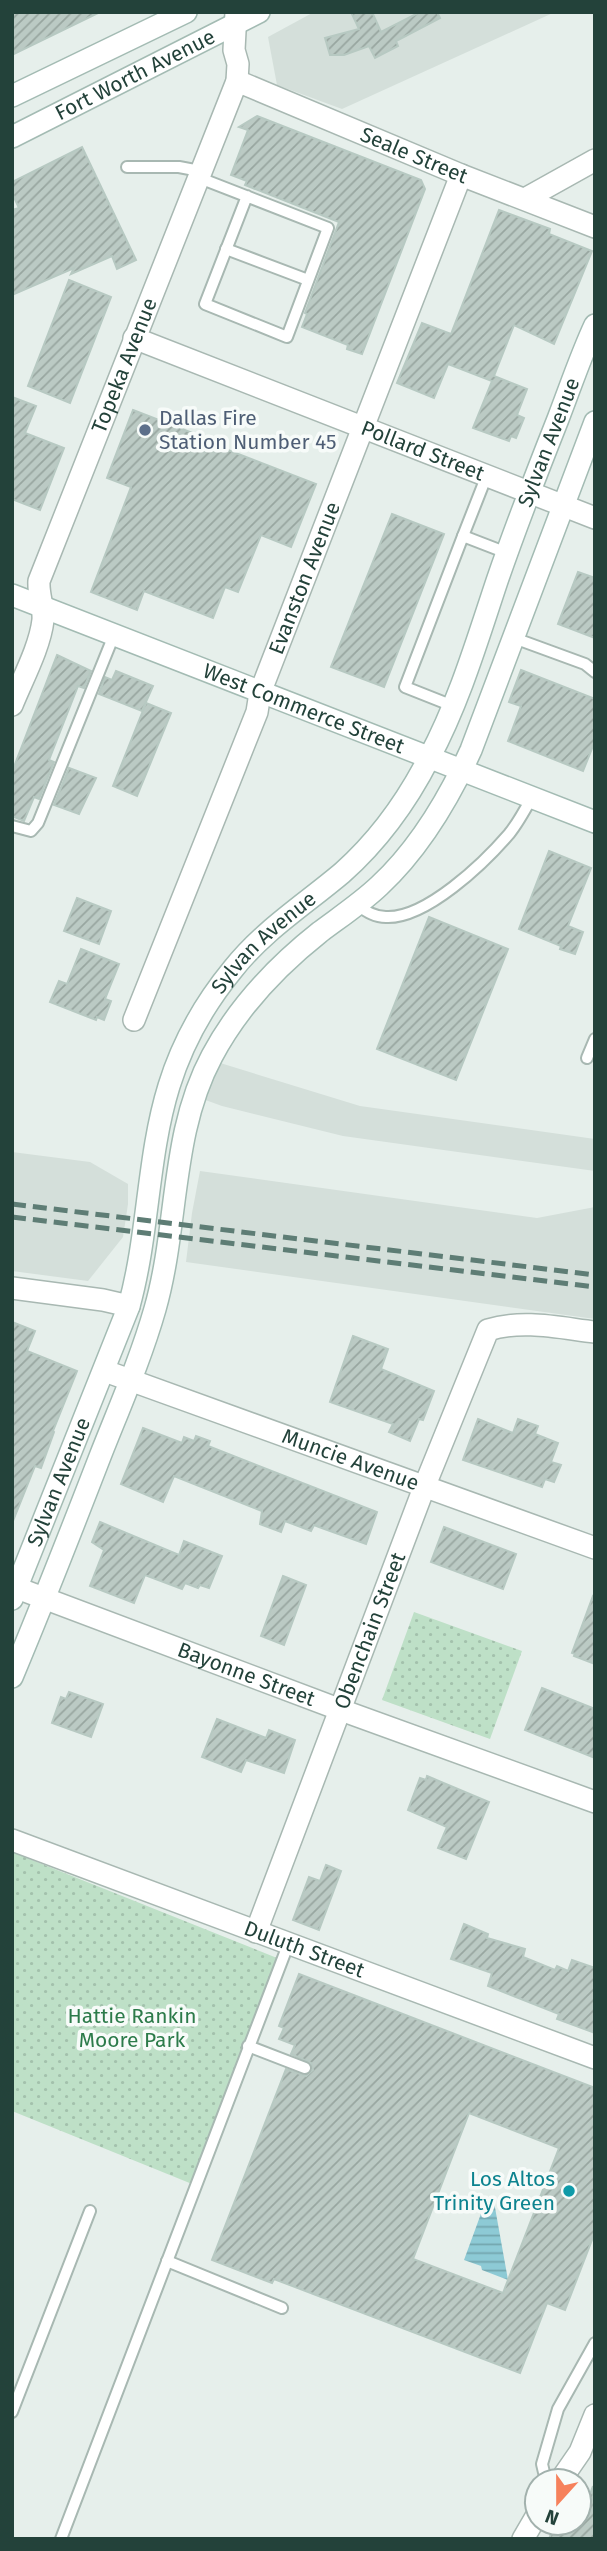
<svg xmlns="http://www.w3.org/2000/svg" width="607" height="2551" viewBox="0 0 607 2551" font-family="'Fira Sans',sans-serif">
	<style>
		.built { fill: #d4dfda }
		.park { fill: url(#park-dots) }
		.water { fill: url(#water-rules) }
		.building { fill: url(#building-hatch); stroke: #b7c9c2; stroke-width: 2; fill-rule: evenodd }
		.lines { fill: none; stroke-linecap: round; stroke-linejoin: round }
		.lane-casing { stroke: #a8b8b2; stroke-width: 14 }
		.street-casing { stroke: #a8b8b2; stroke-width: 24 }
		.secondary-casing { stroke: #a3bbb3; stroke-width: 24 }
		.lane { stroke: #fff; stroke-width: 10 }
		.street { stroke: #fff; stroke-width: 21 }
		.secondary { stroke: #fff; stroke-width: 21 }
		.rail { stroke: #5e7d75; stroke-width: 5; stroke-dasharray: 14 7; stroke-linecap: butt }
		.service-dot { fill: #5c6f8a; stroke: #f7fbf9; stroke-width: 2.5 }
		.culture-dot { fill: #0f9aa8; stroke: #f7fbf9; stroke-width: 2.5 }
		.labels { text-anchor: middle; stroke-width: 7; stroke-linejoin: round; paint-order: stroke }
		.street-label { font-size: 21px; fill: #23423a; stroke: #f7fbf9 }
		.service-label { font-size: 21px; fill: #4e5e75; stroke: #f7fbf9; text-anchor: start }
		.park-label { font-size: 21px; fill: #2c7b4a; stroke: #f7fbf9 }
		.culture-label { font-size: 21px; fill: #0d838f; stroke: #f7fbf9; text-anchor: end }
	</style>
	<defs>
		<pattern id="park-dots" width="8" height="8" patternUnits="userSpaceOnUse" patternTransform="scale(1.75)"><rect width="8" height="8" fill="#bee0c7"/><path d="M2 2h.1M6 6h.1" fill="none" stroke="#a3c1ac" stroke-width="1.8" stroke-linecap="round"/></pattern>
		<pattern id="water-rules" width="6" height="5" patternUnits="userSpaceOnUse" patternTransform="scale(1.75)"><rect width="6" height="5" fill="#8dcad5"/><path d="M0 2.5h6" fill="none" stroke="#73a6ae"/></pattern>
		<pattern id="building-hatch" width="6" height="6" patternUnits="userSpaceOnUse" patternTransform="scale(1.75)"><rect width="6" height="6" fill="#bbcac4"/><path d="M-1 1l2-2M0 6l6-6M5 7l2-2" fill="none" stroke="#98a6a0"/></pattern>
	</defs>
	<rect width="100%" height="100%" fill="#e6efeb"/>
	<g class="built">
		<path d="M314,12H555L342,109L277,85L268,37Z"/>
		<path d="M217,1062L360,1106L595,1139V1171L343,1136L222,1106L200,1098Z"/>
		<path d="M12,1152L90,1162L128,1184V1204L123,1237L88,1281L12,1271Z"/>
		<path d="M200,1171L537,1218L595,1207V1319L186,1262L192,1213Z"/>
	</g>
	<g class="park">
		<path d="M414,1612L522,1651L490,1739L382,1700Z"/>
		<path d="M12,1852L287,1962L197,2186L12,2111Z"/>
	</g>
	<path class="water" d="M486,2200L494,2202L508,2280L482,2270L481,2266L464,2260Z"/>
	<g class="building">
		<path d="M12,12H100L12,55Z"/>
		<path d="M351,12H372L381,32L420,12H437L440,18L396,41L398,46L375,58L369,46L344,55H330L325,38L359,29Z"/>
		<path d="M257,116L421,180L425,189L362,354L347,349L348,345L302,327L307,314L305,313L339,222L245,185L247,181L231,175L248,130L239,127Z"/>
		<path d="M82,147L136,260L117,269L112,256L71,274L74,268L12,295V210L19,208L12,193V182Z"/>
		<path d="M499,210L550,229L549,234L592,251L554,344L514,325L494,376L527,389L517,415L524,418L516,438L511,436L509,441L473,428L492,381L448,364L434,398L397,383L422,323L451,334Z"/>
		<path d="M69,280L111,297L70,403L28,386Z"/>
		<path d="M12,397L36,406L25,433L64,448L40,510L12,499Z"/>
		<path d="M133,410L198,435L197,438L316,484L291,547L261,535L238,592L225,587L213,618L144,591L137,610L91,592L131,487L107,478Z"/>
		<path d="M392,514L444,534L384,687L331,667Z"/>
		<path d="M578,572L595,578V638L558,624Z"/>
		<path d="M57,655L91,671L84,688L78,686L49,760L54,762L39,799L34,797L24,821L12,816V772Z"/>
		<path d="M521,670L595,699V741L583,771L508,741L521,706L509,702Z"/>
		<path d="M116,671L153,686L142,711L99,694L105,677L112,680Z"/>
		<path d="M146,703L171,713L137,796L113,786Z"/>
		<path d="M69,768L96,778L79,814L54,805Z"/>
		<path d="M549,851L591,868L568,926L583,932L575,954L560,949L561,946L519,929Z"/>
		<path d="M77,898L111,911L99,944L64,931Z"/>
		<path d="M429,917L508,949L456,1080L377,1049Z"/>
		<path d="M81,949L119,964L105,999L111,1001L104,1020L97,1017L96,1020L50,1002L59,981L67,984Z"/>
		<path d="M12,1322L35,1331L27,1351L77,1371L53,1431L54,1432L41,1468L35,1466L13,1521Z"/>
		<path d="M353,1336L388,1349L381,1369L434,1391L423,1420L419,1419L410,1441L389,1432L393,1424L330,1402Z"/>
		<path d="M478,1419L513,1433L518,1419L538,1426L535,1434L558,1443L551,1462L561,1465L554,1482L545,1479L542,1487L463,1460Z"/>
		<path d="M143,1428L182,1443L184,1437L194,1441L196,1436L210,1441L208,1446L377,1512L366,1544L319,1527L314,1525L311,1531L285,1521L281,1532L260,1524L262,1511L174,1476L163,1502L121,1484Z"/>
		<path d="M100,1522L179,1555L184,1541L222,1556L209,1588L200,1585L198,1588L185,1583L182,1589L145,1575L134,1603L90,1586L104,1550L92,1542Z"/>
		<path d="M444,1527L516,1554L503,1589L431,1562Z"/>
		<path d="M283,1576L306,1585L284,1645L261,1636Z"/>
		<path d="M593,1596L595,1597V1664L574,1656L575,1654L572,1653Z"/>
		<path d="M542,1688L595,1709V1758L525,1730Z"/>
		<path d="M69,1692L103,1704L91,1737L52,1723L61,1697L66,1699Z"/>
		<path d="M217,1719L266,1738L269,1730L295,1740L284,1773L246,1760L241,1772L202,1757Z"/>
		<path d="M427,1776L489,1802L466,1859L438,1848L447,1827L408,1810L420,1778L426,1780Z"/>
		<path d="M326,1865L341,1871L319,1930L293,1920L309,1877L320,1881Z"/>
		<path d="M464,1924L488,1934L487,1938L525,1949L523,1957L555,1970L557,1966L568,1971L572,1960L595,1968V2033L557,2019L559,2014L488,1986L492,1973L451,1959Z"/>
		<path d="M299,1974L595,2088V2232L565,2310L547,2303L520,2373L274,2279L272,2283L212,2260L286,2069L306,2076L313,2070L311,2063L291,2054L295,2045L279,2039L284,2028L279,2026ZM469,2113L559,2148L503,2293L413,2259Z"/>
		<path d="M593,2486L595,2539H549L555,2523H579Z"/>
	</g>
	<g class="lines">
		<defs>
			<g id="lane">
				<path d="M127,167H179L200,171"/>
				<path d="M197,177L328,228L287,337L205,304L247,196"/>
				<path d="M226,249L308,280"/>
				<path d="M463,536L487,475"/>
				<path d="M514,638L585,664L595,672"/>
				<path d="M453,706L405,687L463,536L507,553"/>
				<path d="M12,826L31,831L38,823L114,635"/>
				<path d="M357,905C366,911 374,917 386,917C426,919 484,863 509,834C518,823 525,810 532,797"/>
				<path d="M587,1058L595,1039"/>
				<path d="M248,2046L305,2068"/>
				<path d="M167,2261L282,2308"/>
				<path d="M12,2412L90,2211"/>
				<path d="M546,2481L542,2464L558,2409L595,2343"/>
				<path d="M61,2539L288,1945"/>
			</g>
			<g id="street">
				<path id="s1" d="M237,81L461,175L595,227"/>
				<path d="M525,199L595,160"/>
				<path id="s2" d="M134,338L595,518"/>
				<path id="s3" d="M12,705C22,680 40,647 43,620C44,607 38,595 39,581L237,81L238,64L234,50L236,12"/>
				<path id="s4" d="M134,1020L257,712L260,693L461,175"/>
				<path d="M12,1288L103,1300L129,1306"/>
				<path id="s5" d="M105,1371L595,1548"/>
				<path id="s6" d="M17,1588L341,1710L595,1802"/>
				<path id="s7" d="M12,1840L595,2058"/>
				<path id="s8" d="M256,1932L425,1485L488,1330C523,1319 560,1328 595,1332"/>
				<path d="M560,2481L580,2452L595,2415"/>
				<path d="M523,2539L537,2515"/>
			</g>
			<g id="secondary">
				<path d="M12,96L186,12"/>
				<path id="s9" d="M12,137L259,12"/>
				<path id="s10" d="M12,595L595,822"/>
				<path id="s11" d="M12,1599L129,1306C149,1234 147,1157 169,1086C182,1044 205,1003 233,969C264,930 304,905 342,873C378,841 407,801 429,758C459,702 477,641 497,581C516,526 537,472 558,419C570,388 581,355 595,325"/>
				<path d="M12,1677C43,1603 72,1529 101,1454C120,1406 141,1358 155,1309C179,1225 170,1134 212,1056C238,1007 277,966 320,932C340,917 361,903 379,886C419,849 449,798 471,750L595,422"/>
			</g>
		</defs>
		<use href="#lane" class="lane-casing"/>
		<use href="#street" class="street-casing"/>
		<use href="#secondary" class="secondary-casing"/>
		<use href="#lane" class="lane"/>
		<use href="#street" class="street"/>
		<use href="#secondary" class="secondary"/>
		<g class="rail">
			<path d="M12,1204L595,1275"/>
			<path d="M12,1217L595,1287"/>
		</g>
	</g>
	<circle class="service-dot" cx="145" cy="430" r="7"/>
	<circle class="culture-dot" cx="569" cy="2191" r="7"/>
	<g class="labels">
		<g class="street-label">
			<text dy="7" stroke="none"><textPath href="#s9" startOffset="138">Fort Worth Avenue</textPath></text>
			<text dy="7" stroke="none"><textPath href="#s1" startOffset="192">Seale Street</textPath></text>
			<text dy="7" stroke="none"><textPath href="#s3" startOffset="362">Topeka Avenue</textPath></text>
			<text dy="7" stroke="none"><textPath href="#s11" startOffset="1302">Sylvan Avenue</textPath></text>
			<text dy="7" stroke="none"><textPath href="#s2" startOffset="310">Pollard Street</textPath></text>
			<text dy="7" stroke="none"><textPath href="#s4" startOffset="474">Evanston Avenue</textPath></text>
			<text dy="7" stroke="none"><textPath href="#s10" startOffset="313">West Commerce Street</textPath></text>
			<text dy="7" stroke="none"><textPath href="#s11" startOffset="714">Sylvan Avenue</textPath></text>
			<text dy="7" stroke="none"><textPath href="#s5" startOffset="261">Muncie Avenue</textPath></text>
			<text dy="7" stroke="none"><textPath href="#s11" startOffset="126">Sylvan Avenue</textPath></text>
			<text dy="7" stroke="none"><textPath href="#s8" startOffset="322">Obenchain Street</textPath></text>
			<text dy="7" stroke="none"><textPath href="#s6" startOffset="245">Bayonne Street</textPath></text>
			<text dy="7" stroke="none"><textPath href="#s7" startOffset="312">Duluth Street</textPath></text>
		</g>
		<g class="service-label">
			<text x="159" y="425">Dallas Fire<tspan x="159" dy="24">Station Number 45</tspan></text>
		</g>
		<g class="park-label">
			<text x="132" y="2023">Hattie Rankin<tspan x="132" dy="24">Moore Park</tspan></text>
		</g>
		<g class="culture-label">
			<text x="555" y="2186">Los Altos<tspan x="555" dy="24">Trinity Green</tspan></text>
		</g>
	</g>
	<rect width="607" height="2551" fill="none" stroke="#23423a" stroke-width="28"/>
	<g transform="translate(558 2502) rotate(201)"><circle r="33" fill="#f7fbf9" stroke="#a2b1ad" stroke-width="2"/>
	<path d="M0-5L12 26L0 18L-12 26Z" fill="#f6815c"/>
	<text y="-10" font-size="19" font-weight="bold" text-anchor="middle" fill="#23423a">N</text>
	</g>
</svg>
